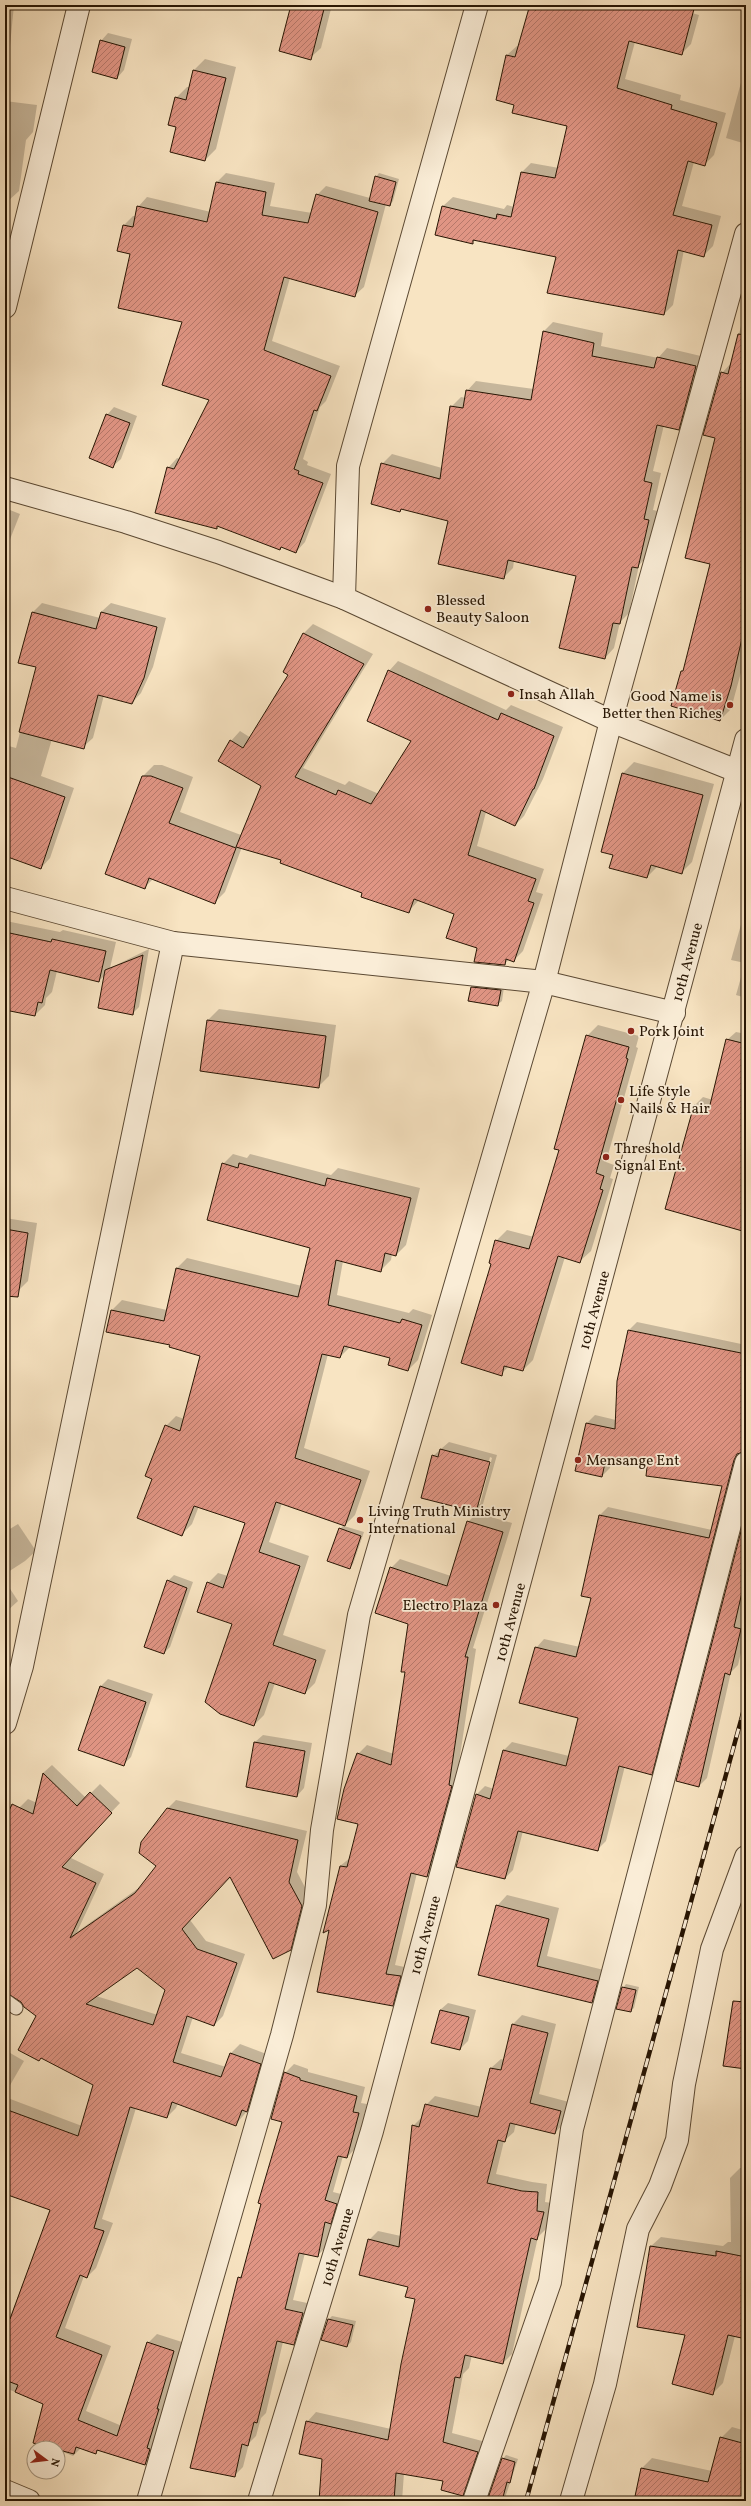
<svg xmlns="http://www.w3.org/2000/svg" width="751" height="2506" viewBox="0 0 751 2506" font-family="Vollkorn,serif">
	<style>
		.shadow { fill: #0003; fill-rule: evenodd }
		.building { fill: url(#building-hatch); stroke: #271503; fill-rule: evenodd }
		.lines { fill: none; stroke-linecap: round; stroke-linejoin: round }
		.service-casing { stroke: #5b4933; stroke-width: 15 }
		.minor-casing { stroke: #5b4933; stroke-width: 24 }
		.tertiary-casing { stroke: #5b4933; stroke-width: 24 }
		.service { stroke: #faedd7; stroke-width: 13 }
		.minor { stroke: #faedd7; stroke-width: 22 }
		.tertiary { stroke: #faedd7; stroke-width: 22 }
		.rail-casing { stroke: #271503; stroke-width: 4.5 }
		.rail { stroke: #faedd7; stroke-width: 3; stroke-dasharray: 9; stroke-linecap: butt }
		.poi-dot { fill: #8f2418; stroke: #faedd7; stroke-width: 1.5 }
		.labels { text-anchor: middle; stroke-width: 3.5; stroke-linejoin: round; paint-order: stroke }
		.poi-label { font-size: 15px; fill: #271503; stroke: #faedd7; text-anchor: start }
		.street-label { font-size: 15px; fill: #271503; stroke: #faedd7 }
	</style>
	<defs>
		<pattern id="building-hatch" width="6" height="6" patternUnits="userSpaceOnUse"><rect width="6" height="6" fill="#e09584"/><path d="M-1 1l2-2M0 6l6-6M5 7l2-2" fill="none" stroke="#b6786a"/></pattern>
	</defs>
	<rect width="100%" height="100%" fill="#f8e4c2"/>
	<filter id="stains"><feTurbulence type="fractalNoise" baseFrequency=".005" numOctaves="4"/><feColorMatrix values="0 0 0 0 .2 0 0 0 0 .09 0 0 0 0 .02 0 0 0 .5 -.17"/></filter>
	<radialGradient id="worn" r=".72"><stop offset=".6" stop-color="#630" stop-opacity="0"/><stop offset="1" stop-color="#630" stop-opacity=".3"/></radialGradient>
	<g class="shadow">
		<path d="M5,5H14L9,56L5,60Z"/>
		<path d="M293,5H332L321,48L310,58Z"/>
		<path d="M363,5H387L381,10Z"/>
		<path d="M534,5H664L699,15L691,44L681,54L635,42L625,79L681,95L680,100L726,113L714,155L704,165L694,162L682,206L721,216L713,246L704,255L684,250L673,305L664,314L557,256L475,240L472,243L436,234L443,206L453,197L504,209L507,205L514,207L522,172L531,163L559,168L569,125L515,104L507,55L517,46H519L530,9Z"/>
		<path d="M729,5H746V10Z"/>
		<path d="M108,33L132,39L124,70L117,78L101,41Z"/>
		<path d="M205,59L236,67L216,149L205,160L177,126L176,98L187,87H190L194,70Z"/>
		<path d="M746,64V144L726,138Z"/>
		<path d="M5,101L37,105L33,132L26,140L19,191L8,201H5Z"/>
		<path d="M226,173L275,183L270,206L312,213L317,195L326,186L370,198L376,177L379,173L399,179L393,201L390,205L386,204L364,287L354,296L290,278L272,341L340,366L326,401L320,407L303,459L308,462L307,465L331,474L305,542L296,552L282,546L280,549L219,525L216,528L168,468L177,458L180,459L210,400L184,321L131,253L118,250L124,225L133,216H136L138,207L147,197L211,212L217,182Z"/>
		<path d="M746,315V432L722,373L732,362L743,318Z"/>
		<path d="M553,322L603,333L601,346L658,358L667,348L705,357L688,419L678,429L664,425L653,471L661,473L653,510L658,511L647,557L639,565L629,613L620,622L614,648L605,658L577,575L514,561L513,568L503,578L449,520L403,508L400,511L382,464L392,454L442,468L451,407L461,397L466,398L467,391L476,381L534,389L544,331Z"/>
		<path d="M114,407L137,416L121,459L113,466L107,415Z"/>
		<path d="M746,460V654L731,709L720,720L682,671L685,668L711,563Z"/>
		<path d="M5,508L20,514L5,552Z"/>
		<path d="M42,603L100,618L101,612L111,603L166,618L153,667L141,693L132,703L104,695L93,738L83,747L52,739L41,776L74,788L50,858L41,868L5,855V745L16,748L37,666L33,612Z"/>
		<path d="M313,624L373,654L303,768L345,785L349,781L379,794L413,741L389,671L398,661L506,710L511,705L563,727L543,779L524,816L515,825L486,812L477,846L544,869L536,892L543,894L523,951L514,960L510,959L504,964L478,948L455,914L419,900L408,912L283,860L242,847L225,892L214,903L153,879L144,888L143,776L154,765H162L193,777L180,812L241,835L262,786L231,741L240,731L251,738L290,675L284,672L304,633Z"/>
		<path d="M634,762L714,784L692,862L681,873L658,866L647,877L614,854L623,773Z"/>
		<path d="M746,907V998L736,995L745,963L731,960Z"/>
		<path d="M6,921L60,932L63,930L116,942L110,968L149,949L139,1007L132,1014L106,974L99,981L57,971L52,992L46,998L45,1005L35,1015L5,1009Z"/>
		<path d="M475,984L504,987L502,1001L498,1004L472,987Z"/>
		<path d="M219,1009L336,1025L329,1076L318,1087L201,1070L208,1020Z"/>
		<path d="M598,1025L639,1036L636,1047L638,1048L606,1162L614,1165L610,1178L613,1179L591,1251L580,1261L565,1257L533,1360L523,1370L509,1366L501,1374L492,1263L496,1241L507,1230L534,1237L560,1150L587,1036Z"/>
		<path d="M736,1032L746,1034V1231L666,1209L695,1105L703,1097L713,1100L727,1040Z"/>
		<path d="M233,1154L247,1158L250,1154L331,1175L338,1168L420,1188L406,1245L396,1255L392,1254L391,1260L381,1270L343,1261L337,1295L409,1313L413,1309L432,1315L418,1360L408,1370L391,1358L350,1347L340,1357L328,1354L304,1448L370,1471L355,1515L344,1526L364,1532L353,1564L350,1568L340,1529L344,1525L282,1503L269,1542L309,1556L283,1635L326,1650L315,1683L305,1693L275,1683L264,1715L254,1725L233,1623L208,1583L218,1573L228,1576L246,1523L199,1506L192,1524L182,1534L154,1478L166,1426L176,1416L184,1419L202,1356L171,1344L107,1331L112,1310L122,1300L167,1310L177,1268L187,1258L302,1286L311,1248L223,1164Z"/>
		<path d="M5,1218L37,1223L28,1281L18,1291L5,1289Z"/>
		<path d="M637,1322L746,1345V1451L741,1452L660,1765L651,1774L625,1766L606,1841L598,1849L523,1831L513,1870L505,1878L477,1794L485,1786L494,1789L504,1750L512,1742L569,1756L579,1717L536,1648L544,1639L580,1647L592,1597L600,1515L608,1507L712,1530L723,1485L612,1458L610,1468L602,1476L587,1423L595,1415L616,1420L618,1381L629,1330Z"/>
		<path d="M449,1442L497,1455L483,1504L476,1511L433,1456ZM490,1457L492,1458L480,1504H478Z"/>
		<path d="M477,1513L512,1523L473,1648L476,1649L457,1776L435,1867L426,1876L417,1873L395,1965L409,1968L401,1996L392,2005L340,1866L350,1858L359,1823L358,1754L367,1745L394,1754L406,1671L409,1623L391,1568L400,1559L451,1576L468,1522Z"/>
		<path d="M746,1516V1599L741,1619L746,1620V1632L738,1665L731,1672L707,1778L699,1786Z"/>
		<path d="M18,1524L36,1551L25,1561L5,1574V1532Z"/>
		<path d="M174,1575L193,1582L170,1647L164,1653L168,1581Z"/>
		<path d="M5,1581L18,1601L5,1613Z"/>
		<path d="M108,1679L153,1694L131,1757L124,1764L101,1686Z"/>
		<path d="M263,1735L312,1743L304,1788L297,1796L255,1742Z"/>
		<path d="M52,1765L86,1798L100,1784L120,1803L69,1857L104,1874L77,1932L140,1887L157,1866L167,1809L176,1800L307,1831L297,1872L310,1897L299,1940L290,1950L230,1876L190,1920L206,1941L245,1954L223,2016L214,2025L193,2017L181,2053L226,2067L231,2053L240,2044L269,2055L255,2102L236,2124L178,2103L176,2108L167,2117L136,2108L102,2219L113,2223L96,2268L87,2277L84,2276L65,2328L111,2346L86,2411L122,2426L148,2343L157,2334L182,2342L165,2400L167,2401L154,2455L145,2464L99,2450L95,2453L81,2448L73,2456L58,2450L44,2403L5,2388V2330L51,2210L5,2193V2097L82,2126L94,2084L37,2016L21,2001L5,1990V1839L19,1808L28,1799L37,1803L43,1773ZM137,1967L167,1990L158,2015L96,1996Z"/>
		<path d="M507,1895L559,1908L547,1956L608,1971L602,1991L592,2002L480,1974L497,1906Z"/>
		<path d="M746,1898V1918L743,1917Z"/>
		<path d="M626,1984L639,1987L634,2008L630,2011L623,1988Z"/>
		<path d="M448,2003L476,2010L468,2041L460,2049L440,2010Z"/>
		<path d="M522,2015L556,2024L539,2094L569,2102L564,2123L555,2133L516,2123L514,2132L504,2141L496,2174L532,2182L547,2184L545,2202L552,2203L546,2229L538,2237L512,2354L503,2363L472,2355L469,2368L463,2374L452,2433L486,2442L472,2485L462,2494L444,2480L404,2473L402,2501H320L323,2458L307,2422L316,2412L391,2429L417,2299L409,2286L369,2240L378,2231L401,2236L413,2126L422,2117L426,2105L435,2096L482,2107L491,2068L501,2059L505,2060L513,2024Z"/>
		<path d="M5,2050L24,2061L5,2094Z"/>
		<path d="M294,2064L308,2069V2072L365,2087L361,2103L367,2104L356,2148L347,2157L343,2156L333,2192L345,2195L339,2214L332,2221L326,2247L317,2256L305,2253L293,2300L312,2304L302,2335L293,2344L283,2342L266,2413L261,2418L256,2436L249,2443L243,2467L234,2476L239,2278L244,2272L283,2121L285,2073Z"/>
		<path d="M740,2168H746V2338L735,2336L723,2383L713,2393L650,2247L661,2237L723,2246L728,2242H731L730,2178Z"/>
		<path d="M332,2316L356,2321L351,2342L347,2346L329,2319Z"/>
		<path d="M732,2427L746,2431V2501H635L641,2469L652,2458L712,2471L721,2438Z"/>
		<path d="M506,2455L518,2459L504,2501H488L503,2459Z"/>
	</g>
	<g class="building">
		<path d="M291,5H325L311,60L279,51Z"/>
		<path d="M537,5H695L682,55L629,41L617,88L672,105L671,109L717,123L705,166L688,161L673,215L712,225L704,257L678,250L664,315L547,293L556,257L473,240V244L435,235L442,206L496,219L497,214L511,217L521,172L555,178L567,126L512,113L514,105L496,100L506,55L515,57L529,8L536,10Z"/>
		<path d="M100,40L125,47L117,79L92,72Z"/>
		<path d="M193,70L226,78L205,161L170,152L176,127L168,125L175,97L186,100Z"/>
		<path d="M375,176L396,182L390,206L369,201Z"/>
		<path d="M216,182L266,192L262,215L308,223L316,194L378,212L355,297L284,277L264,350L331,376L317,411L314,410L294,469L299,471L298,474L323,483L296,553L281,547L280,550L217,526V529L155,513L167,467L174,469L209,400L162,385L182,322L118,308L130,254L117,251L123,225L133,227L137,206L207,222Z"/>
		<path d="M543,331L594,343L592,356L654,368L657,357L696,366L679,430L657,425L644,481L652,483L644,519L649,520L638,568L632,567L620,624L613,623L605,659L559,648L576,576L508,560L504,579L438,564L448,521L401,509L400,512L371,504L381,463L440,479L450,406L463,408L466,390L531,400Z"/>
		<path d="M738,334L746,335V621L731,686L720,721L671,706L681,671H683L710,564L685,558L715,438L703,435L721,372L728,374Z"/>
		<path d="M106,414L130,423L113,468L89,458Z"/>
		<path d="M32,612L96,629L101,612L157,627L144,678L132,704L98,695L84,749L19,732L36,667L18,663Z"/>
		<path d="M303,633L364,664L295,777L336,795L338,790L371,804L411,741L367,721L388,670L498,720L501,713L554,736L534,789H533L515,826L481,810L468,855L536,879L528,901L534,903L514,962L506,959L505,965L474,962L477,948L446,938L454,914L414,899L409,913L361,897L362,893L280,863L281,860L236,847L261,786L218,761L230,740L243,748L288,675L283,672Z"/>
		<path d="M622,773L703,795L682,874L651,865L647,878L609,868L613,855L601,852Z"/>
		<path d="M5,776L65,797L41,869L5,856Z"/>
		<path d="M142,776H151L183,788L169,823L236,848L215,904L149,878L145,889L105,874Z"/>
		<path d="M5,932L51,942L52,939L106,951L99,982L50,970L42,1003L38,1002L35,1016L5,1010Z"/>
		<path d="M143,955L133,1015L98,1008L105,970Z"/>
		<path d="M471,987L501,990L498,1006L468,1001Z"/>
		<path d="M207,1020L326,1036L319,1088L200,1071Z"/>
		<path d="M586,1035L629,1047L626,1058L628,1059L596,1173L604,1176L600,1189L603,1190L580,1263L558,1256L523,1371L504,1366L502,1376L461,1363L491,1264L489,1263L495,1240L529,1249L559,1150L554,1149Z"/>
		<path d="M726,1039L746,1044V1232L665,1209L694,1105L709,1109Z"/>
		<path d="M222,1163L238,1168L239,1163L325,1186L327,1178L411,1198L396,1256L385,1253L381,1272L336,1260L328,1305L400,1323L402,1319L422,1325L408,1371L388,1365L390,1358L344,1346L340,1358L322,1354L295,1458L361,1480L345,1526L276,1502L259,1552L300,1566L273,1645L316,1660L305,1694L269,1682L254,1726L220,1714L205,1702L232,1624L197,1612L207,1582L223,1588L245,1523L194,1506L182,1536L137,1518L152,1479L145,1476L165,1425L180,1431L200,1356L169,1347L170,1345L106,1332L111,1310L164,1321L176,1268L298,1297L310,1248L207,1220Z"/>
		<path d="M5,1229L28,1233L18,1297L5,1296Z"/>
		<path d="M628,1330L746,1354V1451L737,1454L734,1460L652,1775L619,1766L598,1851L518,1831L505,1879L456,1867L476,1794L490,1799L503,1750L566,1766L578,1718L519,1703L535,1647L576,1657L591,1598L581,1596L599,1515L709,1538L722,1486L646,1476L647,1467L606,1458L602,1477L575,1471L586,1423L615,1429L617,1381Z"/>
		<path d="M440,1449L490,1462L476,1512L421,1498L432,1455L438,1457Z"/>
		<path d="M746,1512V1575L734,1627L741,1629L730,1675L725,1673L699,1787L676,1781Z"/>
		<path d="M467,1521L503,1532L465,1657H468L449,1785L452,1786L427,1877L411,1873L386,1974L401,1976L393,2006L317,1992L329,1930L323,1933L340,1866L347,1867L358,1824L337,1819L344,1789L357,1753L391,1765L405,1672H401L408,1624L375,1613L390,1567L447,1586Z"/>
		<path d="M339,1528L361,1536L350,1569L327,1561Z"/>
		<path d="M167,1580L187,1588L164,1654L144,1647Z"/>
		<path d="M100,1686L146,1702L124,1766L78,1750Z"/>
		<path d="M254,1742L305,1751L297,1797L246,1787Z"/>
		<path d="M43,1773L77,1806L90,1792L112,1813L62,1867L96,1883L70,1938L135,1893L156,1866L139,1853L141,1842L167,1808L298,1840L289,1882L302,1906L291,1950L273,1959L230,1877L182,1929L197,1949L237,1963L214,2026L187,2016L173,2062L221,2077L230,2053L261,2064L247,2112L242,2110L236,2126L172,2102L167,2118L130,2107L94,2228L104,2231L87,2278L80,2275L56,2337L102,2355L78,2420L117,2436L147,2342L174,2351L157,2409H159L147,2448L150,2449L145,2465L97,2450L96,2454L76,2447L74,2454L33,2443L43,2404L15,2392L18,2385L5,2380V2317L10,2319L50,2210L5,2194V2109L78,2136L93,2085L41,2058L39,2061L18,2050L36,2016L24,2007L21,2002L5,1992V1820L12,1804L33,1814ZM137,1968L165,1990L153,2025L86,2004Z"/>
		<path d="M496,1905L549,1919L537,1966L598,1981L592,2003L478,1975Z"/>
		<path d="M622,1987L636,1990L631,2012L616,2009Z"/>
		<path d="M733,2001L746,2002V2069L723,2066Z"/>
		<path d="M440,2010L469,2017L460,2050L431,2043Z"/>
		<path d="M512,2024L548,2033L530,2103L561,2111L555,2134L510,2123L505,2142L498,2140L487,2183L522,2191L538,2192L537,2211L544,2212L537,2240L531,2238L503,2364L465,2355L460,2378L455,2377L443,2442L478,2452L463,2496L441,2490L443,2481L396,2473L394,2501H319L322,2459L299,2454L306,2421L388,2440L401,2364L415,2299L405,2297L408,2287L359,2275L368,2239L399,2247L412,2125L419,2127L425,2104L478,2117L490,2068L501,2070Z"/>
		<path d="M284,2072L300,2078V2080L357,2096L353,2112L359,2113L347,2158L338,2156L325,2200L337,2204L331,2224L325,2222L318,2257L299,2253L285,2309L303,2313L294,2345L277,2341L257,2423L254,2422L248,2446L242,2444L235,2477L190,2468L238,2277L241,2278L261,2204L258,2203L282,2122L271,2119Z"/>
		<path d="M650,2246L716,2256V2251L746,2257V2339L728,2335L713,2395L672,2384L685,2335L637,2327Z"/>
		<path d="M328,2319L353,2325L347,2347L321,2340Z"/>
		<path d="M720,2437L746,2444V2501H634L641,2468L708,2482Z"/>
		<path d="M502,2458L515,2462L510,2483L507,2482L502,2501H487Z"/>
	</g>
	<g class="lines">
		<defs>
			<path id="service" d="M5,2000L16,2008"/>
			<g id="minor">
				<path d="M477,5L348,466L344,598L611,721L737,771"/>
				<path d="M5,307L79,5"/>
				<path d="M5,488L126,522L218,552L344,598"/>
				<path d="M5,898L173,943L544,982L674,1013"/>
				<path d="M5,1723L22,1666L173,943"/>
				<path d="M148,2501L282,2035L315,1905L322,1830L359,1615L544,982L611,721L746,234"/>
				<path d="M259,2501L372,2131L746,740"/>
				<path d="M474,2501L550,2282L572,2129L746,1463"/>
				<path d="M571,2501L605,2384L638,2229L660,2186L677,2140L684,2084L712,1949L746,1857"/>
			</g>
			<path id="tertiary" d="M5,2491L29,2501"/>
		</defs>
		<use href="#service" class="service-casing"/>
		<use href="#minor" class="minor-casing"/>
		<use href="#tertiary" class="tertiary-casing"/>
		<use href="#service" class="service"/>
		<use href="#minor" class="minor"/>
		<use href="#tertiary" class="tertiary"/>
		<defs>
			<path id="rail" d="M526,2501L746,1702"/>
		</defs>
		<use href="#rail" class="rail-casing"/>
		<use href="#rail" class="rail"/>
	</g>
	<g class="poi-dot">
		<circle cx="428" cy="609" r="4"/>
		<circle cx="511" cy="694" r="4"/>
		<circle cx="730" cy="705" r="4"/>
		<circle cx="631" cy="1031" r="4"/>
		<circle cx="621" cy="1100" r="4"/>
		<circle cx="606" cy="1157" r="4"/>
		<circle cx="578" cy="1460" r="4"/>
		<circle cx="360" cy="1520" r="4"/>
		<circle cx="496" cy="1605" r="4"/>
	</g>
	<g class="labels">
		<g class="poi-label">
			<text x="436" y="605">Blessed<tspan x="436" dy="17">Beauty Saloon</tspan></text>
			<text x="519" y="699">Insah Allah</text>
			<text x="722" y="701" text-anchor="end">Good Name is<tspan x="722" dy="17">Better then Riches</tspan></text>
			<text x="639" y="1036">Pork Joint</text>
			<text x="629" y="1096">Life Style<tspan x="629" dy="17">Nails &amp; Hair</tspan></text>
			<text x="614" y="1153">Threshold<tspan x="614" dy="17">Signal Ent.</tspan></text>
			<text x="586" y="1465">Mensange Ent</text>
			<text x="368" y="1516">Living Truth Ministry<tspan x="368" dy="17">International</tspan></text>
			<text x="488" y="1610" text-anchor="end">Electro Plaza</text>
		</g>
		<g class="street-label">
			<text transform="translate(687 962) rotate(-75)" y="5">10th Avenue</text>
			<text transform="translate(594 1310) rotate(-75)" y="5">10th Avenue</text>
			<text transform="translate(510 1622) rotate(-75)" y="5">10th Avenue</text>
			<text transform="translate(425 1935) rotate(-75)" y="5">10th Avenue</text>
			<text transform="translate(337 2247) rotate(-73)" y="5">10th Avenue</text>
		</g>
	</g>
	<rect width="751" height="2506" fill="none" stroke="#f8e4c2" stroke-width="20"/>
	<rect x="6" y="6" width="739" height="2494" fill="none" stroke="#271503" stroke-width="2"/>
	<rect x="10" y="10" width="731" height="2486" fill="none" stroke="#271503"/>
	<g transform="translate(46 2460) rotate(105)"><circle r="19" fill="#faedd7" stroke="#a69782"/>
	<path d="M0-3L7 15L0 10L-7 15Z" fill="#8f2418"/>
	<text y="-6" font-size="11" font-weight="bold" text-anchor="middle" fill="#271503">N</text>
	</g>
	<rect width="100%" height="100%" filter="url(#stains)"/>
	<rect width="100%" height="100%" fill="url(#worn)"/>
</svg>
